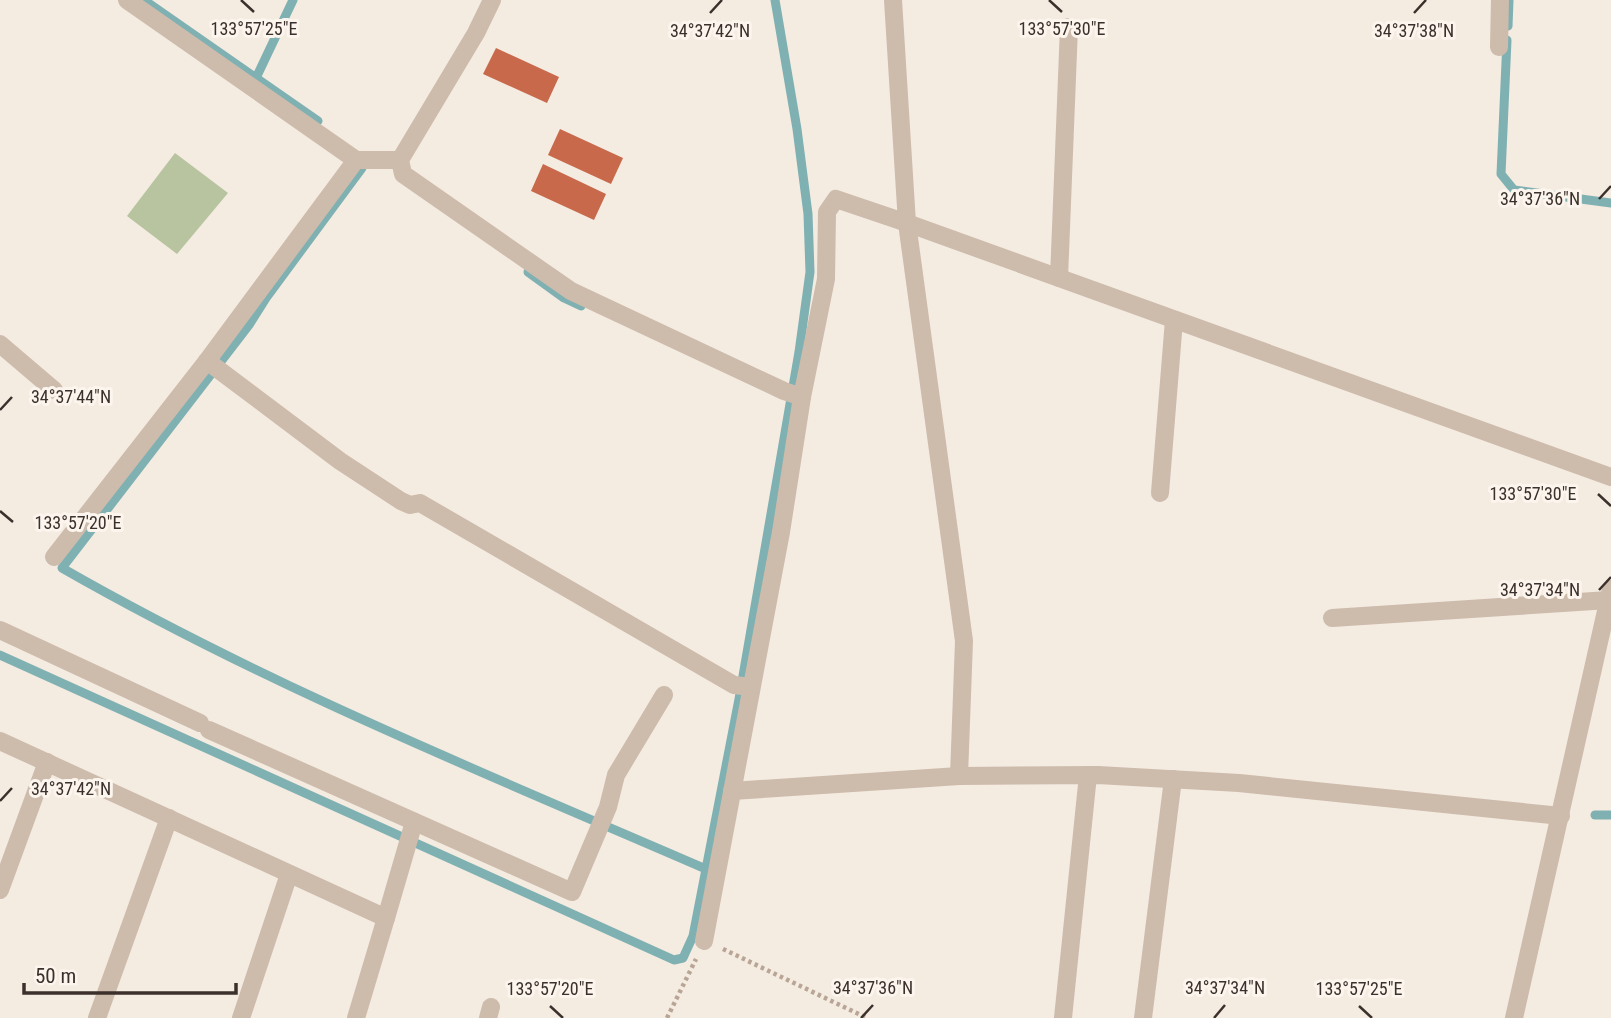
<svg xmlns="http://www.w3.org/2000/svg" width="1611" height="1018" viewBox="0 0 1611 1018" font-family="'Roboto Condensed',sans-serif">
	<style>
		.green { fill: #b8c4a0 }
		.lines { fill: none; stroke-linecap: round; stroke-linejoin: round }
		.stream { stroke: #7fb0b2; stroke-width: 9 }
		.building { fill: #c8694b }
		.path { stroke: #b9a596; stroke-width: 4.5; stroke-dasharray: 3.5 3.5; stroke-linecap: butt }
		.minor { stroke: #cdbbac; stroke-width: 18 }
		.ticks { fill: none; stroke: #3b302b; stroke-width: 2.5 }
		.ticks-label { font-size: 18px; text-anchor: middle; fill: #3b302b; stroke: #fbf5ee; stroke-width: 6; stroke-linejoin: round; paint-order: stroke }
	</style>
	<rect width="100%" height="100%" fill="#f4ebe1"/>
	<path class="green" d="M175,153L228,193L177,254L127,216Z"/>
	<g class="lines">
		<g class="stream">
			<path d="M144,0L318,121"/>
			<path d="M1508,26L1509,0"/>
			<path d="M1507,40L1501,174L1514,190L1611,203"/>
			<path d="M256,78L293,0"/>
			<path d="M362,168L266,298L249,325L62,568C268,686 489,775 706,869"/>
			<path d="M528,272L564,298L581,306"/>
			<path d="M0,655L674,960L683,958L693,936L739,699L799,352L810,272L808,214L797,129L775,0"/>
			<path d="M1595,815H1611"/>
		</g>
	</g>
	<g class="building">
		<path d="M496,48L559,77L547,103L483,74Z"/>
		<path d="M560,129L623,158L611,184L548,155Z"/>
		<path d="M543,164L606,194L594,220L531,191Z"/>
	</g>
	<g class="lines">
		<g class="path">
			<path d="M723,949L867,1018"/>
			<path d="M667,1018L696,959"/>
		</g>
		<g class="minor">
			<path d="M127,0L356,160H400"/>
			<path d="M492,0L476,33L400,160L403,174L571,291L784,391L802,397L826,279L827,212L836,199L907,223L1611,477"/>
			<path d="M893,0L907,223L964,641L959,776L1098,775L1239,783L1561,816"/>
			<path d="M1499,47L1500,0"/>
			<path d="M1059,278L1069,27"/>
			<path d="M0,344L54,390"/>
			<path d="M207,361L340,461L401,501L410,505L420,503L734,685L751,687"/>
			<path d="M1160,493L1174,320"/>
			<path d="M54,557L207,361L356,160"/>
			<path d="M1332,618L1609,600"/>
			<path d="M0,630L200,723"/>
			<path d="M209,730L572,892L608,807L616,775L664,695"/>
			<path d="M0,741L386,918L356,1018"/>
			<path d="M732,791L959,776"/>
			<path d="M0,890L47,762"/>
			<path d="M386,918L414,822"/>
			<path d="M704,941L781,532L802,397"/>
			<path d="M97,1018L169,818"/>
			<path d="M241,1018L289,874"/>
			<path d="M488,1018L491,1007"/>
			<path d="M1063,1018L1088,775"/>
			<path d="M1143,1018L1173,779"/>
			<path d="M1514,1018L1611,589"/>
		</g>
	</g>
	<path class="ticks" d="M241,0L254,12M1049,0L1062,12M710,13L722,0M1414,13L1426,0M1599,199L1611,186M0,410L12,397M1598,494L1611,506M0,511L13,522M1599,590L1611,577M0,801L12,788M550,1006L563,1018M1359,1006L1372,1018M861,1018L873,1005M1214,1018L1225,1005"/>
	<g class="ticks-label">
		<text x="254" y="35">133°57'25"E</text>
		<text x="1062" y="35">133°57'30"E</text>
		<text x="710" y="37">34°37'42"N</text>
		<text x="1414" y="37">34°37'38"N</text>
		<text x="1540" y="205">34°37'36"N</text>
		<text x="71" y="403">34°37'44"N</text>
		<text x="1533" y="500">133°57'30"E</text>
		<text x="78" y="529">133°57'20"E</text>
		<text x="1540" y="596">34°37'34"N</text>
		<text x="71" y="795">34°37'42"N</text>
		<text x="873" y="994">34°37'36"N</text>
		<text x="1225" y="994">34°37'34"N</text>
		<text x="550" y="995">133°57'20"E</text>
		<text x="1359" y="995">133°57'25"E</text>
	</g>
	<path d="M24 983v10h212v-10" fill="none" stroke="#3b302b" stroke-width="3.5"/>
	<text x="35" y="983" font-size="21" fill="#3b302b" stroke="#fbf5ee" stroke-width="5" paint-order="stroke">50 m</text>
</svg>
